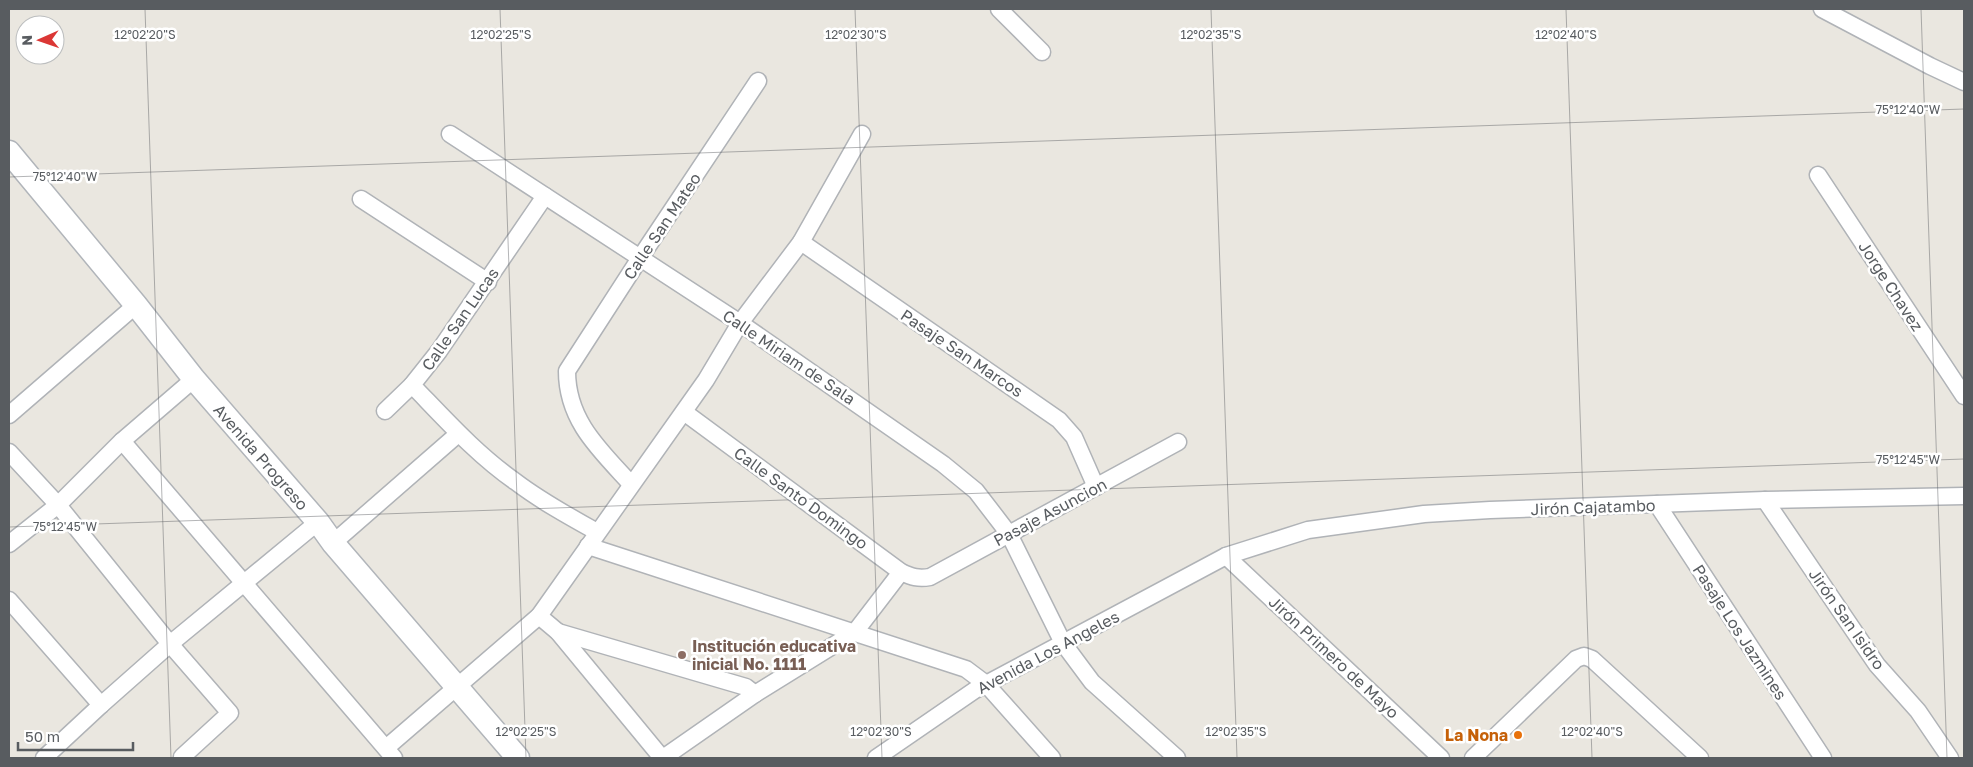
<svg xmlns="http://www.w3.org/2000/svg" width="1973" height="767" viewBox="0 0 1973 767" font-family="'Golos Text',sans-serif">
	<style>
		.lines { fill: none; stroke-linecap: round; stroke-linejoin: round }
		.street-casing { stroke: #b0b3b7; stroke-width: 19 }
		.secondary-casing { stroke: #b1b5ba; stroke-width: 25 }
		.street { stroke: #fff; stroke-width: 16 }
		.secondary { stroke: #fff; stroke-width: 22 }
		.ticks { fill: none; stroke: #585c60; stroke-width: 1; stroke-opacity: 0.45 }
		.education-dot { fill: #8d6e63; stroke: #fff; stroke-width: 2 }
		.food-dot { fill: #e8710a; stroke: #fff; stroke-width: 2 }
		.labels { text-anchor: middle; stroke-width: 5; stroke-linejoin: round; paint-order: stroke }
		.street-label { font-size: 16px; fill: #585c60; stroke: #fff }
		.education-label { font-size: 16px; font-weight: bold; fill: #785e54; stroke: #fff; text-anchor: start }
		.food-label { font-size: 16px; font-weight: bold; fill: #c56008; stroke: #fff; text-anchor: end }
		.ticks-label { font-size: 12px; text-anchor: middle; fill: #585c60; stroke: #fff; stroke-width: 5; stroke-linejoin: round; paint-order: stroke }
	</style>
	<rect width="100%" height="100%" fill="#eae7e0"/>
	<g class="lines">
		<defs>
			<g id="street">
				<path d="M999,9L1042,52"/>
				<path d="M1822,9L1930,66L1964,82"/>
				<path d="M450,134L740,323L943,464L976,491L1009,534L1063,643L1092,682L1177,758"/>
				<path d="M1818,175L1964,396"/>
				<path d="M545,196L439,351L412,385C445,419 477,455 516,482C541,501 570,517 597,532"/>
				<path d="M361,199L488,282"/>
				<path d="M801,242L1059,420L1074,437L1096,487"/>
				<path d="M385,411L412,385"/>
				<path d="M684,412L901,572C912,577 918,579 930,577L1178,442"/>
				<path d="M9,415L136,305"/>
				<path d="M122,441L394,758"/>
				<path d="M9,452L58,505L170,644L230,713L182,757"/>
				<path d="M631,484C600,450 567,421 567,371L640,258L758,81"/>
				<path d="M1765,500L1877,665L1918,711L1950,758"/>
				<path d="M1657,504L1823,758"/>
				<path d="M333,543L458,434"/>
				<path d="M9,544L58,505L122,441L194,379"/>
				<path d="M588,546L966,669L986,684L1052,758"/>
				<path d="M1226,556L1441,758"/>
				<path d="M9,600L101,705"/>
				<path d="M539,616L558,632L662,758"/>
				<path d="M558,632L746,687L755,694"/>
				<path d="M386,748L539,616L706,380L740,323L801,242L862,134"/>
				<path d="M44,758L101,705L170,644L318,522"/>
				<path d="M663,758L755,694L855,632L901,572"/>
				<path d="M876,758L975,690L1226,556L1308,530L1424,514L1490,510L1765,500L1964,496"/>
				<path d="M1473,758L1576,659L1584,656L1592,659L1700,758"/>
			</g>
			<path id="secondary" d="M9,152L136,305L194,379L318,522L333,543L518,758"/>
		</defs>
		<use href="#street" class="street-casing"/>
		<use href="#secondary" class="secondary-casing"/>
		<use href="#street" class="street"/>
		<use href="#secondary" class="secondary"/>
	</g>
	<path class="ticks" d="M145,9L171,758M500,9L526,758M855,9L882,758M1211,9L1237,758M1566,9L1592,758M1921,9L1947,758M9,177L1964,109M9,527L1964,459"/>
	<circle class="education-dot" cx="682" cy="655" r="5"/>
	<circle class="food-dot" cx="1518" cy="735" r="5"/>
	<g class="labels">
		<g class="street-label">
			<text transform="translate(662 226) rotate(-56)" y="6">Calle San Mateo</text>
			<text transform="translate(1891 286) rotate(57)" y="6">Jorge Chavez</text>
			<text transform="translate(460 319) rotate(-55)" y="6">Calle San Lucas</text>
			<text transform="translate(962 353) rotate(34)" y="6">Pasaje San Marcos</text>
			<text transform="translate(789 357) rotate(34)" y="6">Calle Miriam de Sala</text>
			<text transform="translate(261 457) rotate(49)" y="6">Avenida Progreso</text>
			<text transform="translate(801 498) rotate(36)" y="6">Calle Santo Domingo</text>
			<text transform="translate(1593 507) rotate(-2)" y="6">Jirón Cajatambo</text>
			<text transform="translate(1050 512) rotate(-28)" y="6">Pasaje Asuncion</text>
			<text transform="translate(1847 619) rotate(55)" y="6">Jirón San Isidro</text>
			<text transform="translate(1740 632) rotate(57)" y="6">Pasaje Los Jazmines</text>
			<text transform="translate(1048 652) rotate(-28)" y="6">Avenida Los Angeles</text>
			<text transform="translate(1334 657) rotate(43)" y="6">Jirón Primero de Mayo</text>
		</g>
		<g class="education-label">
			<text x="692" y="652">Institución educativa<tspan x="692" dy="18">inicial No. 1111</tspan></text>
		</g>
		<g class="food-label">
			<text x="1508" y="741">La Nona</text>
		</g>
	</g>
	<g class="ticks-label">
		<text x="145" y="39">12°02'20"S</text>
		<text x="501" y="39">12°02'25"S</text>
		<text x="856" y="39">12°02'30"S</text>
		<text x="1211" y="39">12°02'35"S</text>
		<text x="1566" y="39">12°02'40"S</text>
		<text x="1908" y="114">75°12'40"W</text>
		<text x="65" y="181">75°12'40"W</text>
		<text x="1908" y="464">75°12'45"W</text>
		<text x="65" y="531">75°12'45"W</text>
		<text x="526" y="736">12°02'25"S</text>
		<text x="881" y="736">12°02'30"S</text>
		<text x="1236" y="736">12°02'35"S</text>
		<text x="1592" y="736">12°02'40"S</text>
	</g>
	<rect width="1973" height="767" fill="none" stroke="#585c60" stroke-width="20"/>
	<g transform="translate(40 40) rotate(268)"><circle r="24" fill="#ffffff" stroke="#bcbebf"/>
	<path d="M0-4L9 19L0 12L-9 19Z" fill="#db3735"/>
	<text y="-8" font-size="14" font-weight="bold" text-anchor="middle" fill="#585c60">N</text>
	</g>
	<path d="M18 742v8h115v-8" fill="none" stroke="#585c60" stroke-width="2.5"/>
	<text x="25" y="742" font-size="15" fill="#585c60" stroke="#ffffff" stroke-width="4" paint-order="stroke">50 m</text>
</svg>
